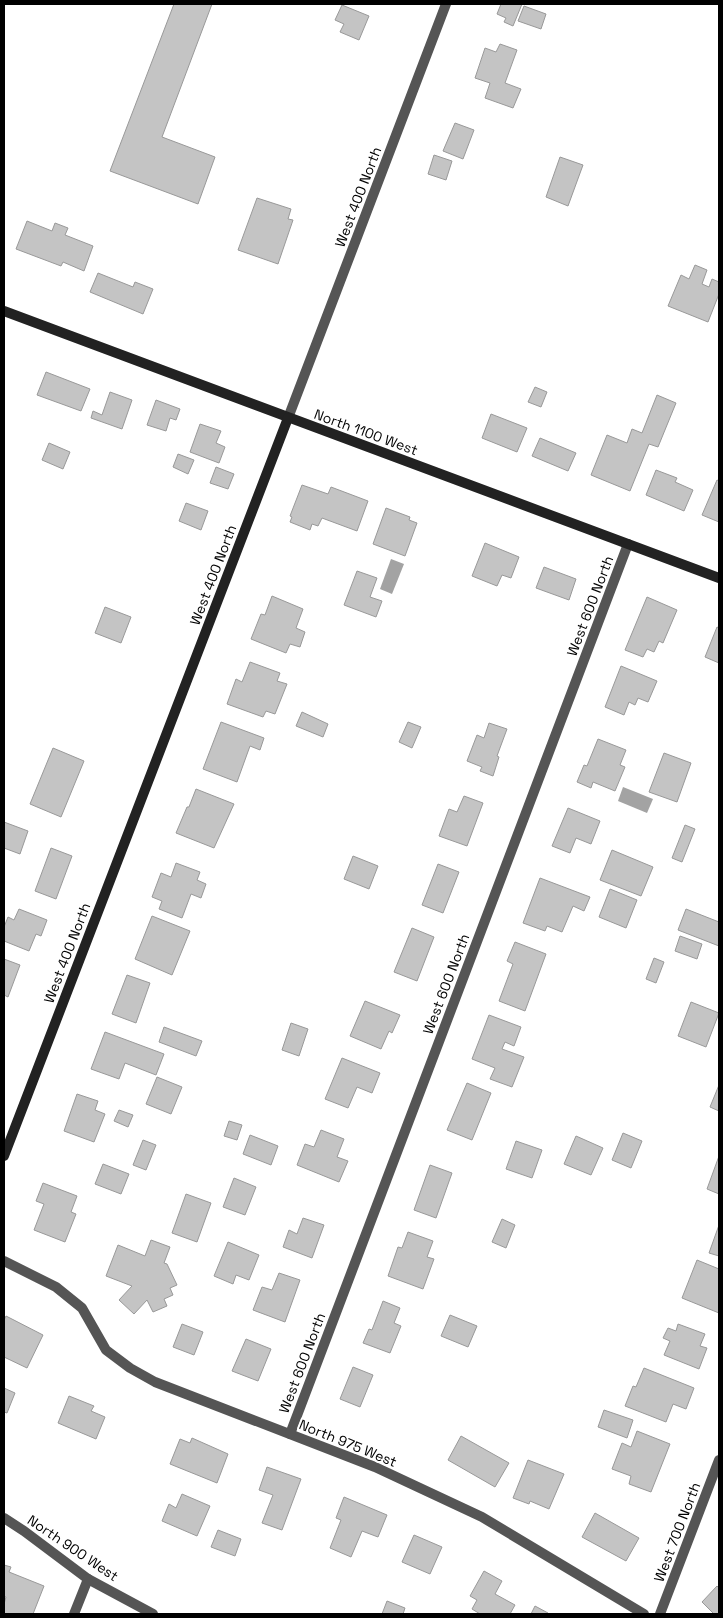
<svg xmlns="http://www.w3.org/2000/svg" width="723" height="1618" viewBox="0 0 723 1618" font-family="'Space Grotesk',sans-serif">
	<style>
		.water { fill: #a3a3a3 }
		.building { fill: #c4c4c4; stroke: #999 }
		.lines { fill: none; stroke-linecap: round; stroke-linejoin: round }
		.street { stroke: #555; stroke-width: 10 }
		.secondary { stroke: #222; stroke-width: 10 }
		.labels { text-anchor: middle; stroke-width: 4; stroke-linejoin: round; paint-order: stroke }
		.street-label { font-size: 14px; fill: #000; stroke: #fff }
	</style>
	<rect width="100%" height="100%" fill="#fff"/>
	<g class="water">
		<path d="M391,559L404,564L392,594L380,589Z"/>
		<path d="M623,787L653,799L647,813L618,801Z"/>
	</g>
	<g class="building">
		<path d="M174,4H212L162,137L215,157L198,204L110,171Z"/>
		<path d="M501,4H522L513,26L504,22L506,18L497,14Z"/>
		<path d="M342,5L369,16L359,40L340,32L344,24L335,20Z"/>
		<path d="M524,6L546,14L541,29L518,21Z"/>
		<path d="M500,44L517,50L505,83L521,89L513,108L485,98L490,83L475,78L485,48L496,52Z"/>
		<path d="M455,123L474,130L463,159L443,151Z"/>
		<path d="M434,155L452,161L446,180L428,174Z"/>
		<path d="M560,157L583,165L568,206L546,197Z"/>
		<path d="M257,198L291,209L288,219L293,220L278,264L238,250Z"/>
		<path d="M27,221L52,231L55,223L68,228L65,235L93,246L84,271L63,262L61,266L16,249Z"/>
		<path d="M695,265L707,270L702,284L709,287L712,279L719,282V294L708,322L668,306L681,275L689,279Z"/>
		<path d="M98,273L133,287L135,282L153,289L143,314L90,292Z"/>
		<path d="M46,372L90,389L81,411L37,395Z"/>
		<path d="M535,387L547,392L541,407L528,402Z"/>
		<path d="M110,392L132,400L122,429L91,418L93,411L102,415Z"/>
		<path d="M657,395L676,403L658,447L649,444L630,491L591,475L607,435L627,443L632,429L642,433Z"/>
		<path d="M156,400L180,409L176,420L170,418L166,431L147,425Z"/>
		<path d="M491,414L527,428L517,452L482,438Z"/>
		<path d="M200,424L221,431L216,443L225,447L219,463L190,452Z"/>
		<path d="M540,438L576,453L568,471L532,456Z"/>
		<path d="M49,443L70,452L63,469L42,460Z"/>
		<path d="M178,454L194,460L188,474L173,467Z"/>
		<path d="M216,467L234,474L228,489L210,483Z"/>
		<path d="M656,470L677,478L675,482L693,490L684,511L646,495Z"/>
		<path d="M717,480L719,481V522L702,515Z"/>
		<path d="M302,485L328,494L331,487L368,501L357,531L322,518L318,526L312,524L310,530L290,522L292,517L290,516Z"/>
		<path d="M186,503L208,511L201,530L179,521Z"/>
		<path d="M386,508L410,517L409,520L417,523L405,556L373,544Z"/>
		<path d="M485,543L519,557L511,578L502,575L497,586L472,576Z"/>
		<path d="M544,567L576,579L569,600L536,588Z"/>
		<path d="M357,571L377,578L370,597L382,601L376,617L344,605Z"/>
		<path d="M272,596L303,609L296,628L305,632L300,647L290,644L286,653L251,639L261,614L265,615Z"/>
		<path d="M647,597L677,610L663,643L659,641L654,652L647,649L643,657L625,650Z"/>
		<path d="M105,607L131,617L121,643L95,633Z"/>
		<path d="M717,627L719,628V663L705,657Z"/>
		<path d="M250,662L280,673L277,681L287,684L275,714L266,711L263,717L227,704L236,679L242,682Z"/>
		<path d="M621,666L657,681L648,702L638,698L635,705L629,702L624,715L605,707Z"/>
		<path d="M302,712L328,724L323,737L296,726Z"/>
		<path d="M221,722L264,738L260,750L250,746L237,782L203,769Z"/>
		<path d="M408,722L421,727L412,748L399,742Z"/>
		<path d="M489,723L507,729L497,756L499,757L493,776L480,771L482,767L467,761L477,735L484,738Z"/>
		<path d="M598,739L626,750L620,765L625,767L615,791L593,782L591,788L577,782L584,765L587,766Z"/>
		<path d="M53,748L84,761L61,817L30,804Z"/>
		<path d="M664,753L691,763L677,802L649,792Z"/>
		<path d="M196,789L234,804L214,848L176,833L187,807H189Z"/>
		<path d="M464,796L483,803L467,846L439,836L449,809L457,812Z"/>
		<path d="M568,808L600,821L591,844L576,838L570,853L552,846Z"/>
		<path d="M4,822L28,831L20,854L4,848Z"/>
		<path d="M685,825L695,829L682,862L672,858Z"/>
		<path d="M51,848L72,856L56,899L35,891Z"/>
		<path d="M612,850L653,867L641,896L600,880Z"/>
		<path d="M353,856L378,866L369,889L344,879Z"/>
		<path d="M176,863L200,872L197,880L206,884L201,898L191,894L182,918L159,909L162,901L152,897L161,873L171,877Z"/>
		<path d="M438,864L459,872L443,913L422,905Z"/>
		<path d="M540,878L590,897L584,911L573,906L562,932L547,926L545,931L523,923Z"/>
		<path d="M610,889L637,900L626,928L599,917Z"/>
		<path d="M19,909L47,920L41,936L36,934L29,951L4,941V927L8,917L14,920Z"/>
		<path d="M686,909L719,922V946L678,930Z"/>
		<path d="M152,916L190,931L172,975L135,959Z"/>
		<path d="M412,928L434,937L417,981L394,972Z"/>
		<path d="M680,936L702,944L697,959L675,951Z"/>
		<path d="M515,942L546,954L525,1011L499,1001L513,964L507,961Z"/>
		<path d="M654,958L664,962L656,983L646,979Z"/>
		<path d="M4,959L20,965L8,997L4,995Z"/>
		<path d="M127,975L150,983L136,1023L112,1014Z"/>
		<path d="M365,1001L400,1015L392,1033L389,1031L381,1049L350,1036Z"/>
		<path d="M691,1002L719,1013L706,1047L678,1036Z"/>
		<path d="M489,1015L521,1027L514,1046L505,1042L502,1049L524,1057L512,1087L490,1079L495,1068L472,1059Z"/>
		<path d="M291,1023L308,1029L299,1056L282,1050Z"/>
		<path d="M164,1027L202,1041L196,1056L159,1042Z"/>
		<path d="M105,1032L164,1054L156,1075L125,1063L119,1079L91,1069Z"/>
		<path d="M342,1058L380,1073L372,1093L357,1087L348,1108L325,1099Z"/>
		<path d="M157,1077L182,1087L171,1114L146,1104Z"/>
		<path d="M467,1083L491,1093L472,1140L447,1130Z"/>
		<path d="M719,1085V1111L710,1107Z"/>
		<path d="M77,1094L98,1101L95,1110L105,1114L94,1142L64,1131Z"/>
		<path d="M119,1110L133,1115L128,1127L114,1121Z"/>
		<path d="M229,1121L242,1125L237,1140L224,1136Z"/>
		<path d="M321,1130L344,1139L337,1157L348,1161L339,1182L297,1165L305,1144L314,1147Z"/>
		<path d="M623,1133L642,1141L631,1168L612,1160Z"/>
		<path d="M250,1135L278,1146L271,1165L243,1154Z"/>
		<path d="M576,1136L603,1148L591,1175L564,1164Z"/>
		<path d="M143,1140L156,1145L146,1170L133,1165Z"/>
		<path d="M516,1141L542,1150L532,1178L506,1169Z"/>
		<path d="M719,1156V1194L707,1189Z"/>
		<path d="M103,1164L129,1174L121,1194L95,1184Z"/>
		<path d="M430,1165L452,1173L436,1218L414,1210Z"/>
		<path d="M234,1178L256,1187L245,1215L223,1207Z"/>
		<path d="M43,1183L77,1196L71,1212L76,1214L65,1242L34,1230L44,1204L36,1201Z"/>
		<path d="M186,1194L211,1203L197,1242L172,1233Z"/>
		<path d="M303,1218L324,1225L312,1258L283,1247L289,1230L297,1234Z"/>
		<path d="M502,1219L515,1225L506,1248L492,1242Z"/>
		<path d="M719,1225V1256L709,1253Z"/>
		<path d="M408,1232L433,1241L427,1257L434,1259L423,1289L388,1276L398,1247L402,1248Z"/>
		<path d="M151,1240L170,1247L164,1263L167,1264L177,1285L170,1288L173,1295L164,1299L167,1306L153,1312L147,1300L134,1314L119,1300L132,1286L106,1276L118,1245L145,1256Z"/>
		<path d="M228,1242L259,1255L249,1280L236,1275L233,1284L214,1276Z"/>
		<path d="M697,1260L719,1269V1313L682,1298Z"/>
		<path d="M279,1273L300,1280L285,1322L253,1310L262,1287L272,1290Z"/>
		<path d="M383,1301L400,1308L394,1323L401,1326L390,1353L363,1343L369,1329L372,1330Z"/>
		<path d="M450,1315L477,1326L468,1347L441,1336Z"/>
		<path d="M6,1316L43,1335L27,1368L4,1357V1320Z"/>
		<path d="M182,1324L203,1332L194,1355L173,1347Z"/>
		<path d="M678,1324L705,1334L700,1346L707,1348L699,1369L664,1355L670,1341L663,1338L668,1328L676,1331Z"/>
		<path d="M246,1339L271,1349L258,1381L232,1371Z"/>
		<path d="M353,1367L373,1375L360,1407L340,1399Z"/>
		<path d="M644,1368L694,1388L686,1409L673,1404L666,1422L625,1406L633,1386L636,1387Z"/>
		<path d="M4,1388L15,1393L7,1413L4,1412Z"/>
		<path d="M69,1396L94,1406L91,1411L105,1417L96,1439L58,1423Z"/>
		<path d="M604,1410L633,1420L627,1438L598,1427Z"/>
		<path d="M637,1431L670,1444L651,1492L629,1484L631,1476L612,1469L622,1443L631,1447Z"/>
		<path d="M461,1436L509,1463L495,1487L448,1460Z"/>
		<path d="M192,1438L228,1454L217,1483L170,1464L180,1439L190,1443Z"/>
		<path d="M528,1460L564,1474L549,1509L530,1501L529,1504L513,1498Z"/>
		<path d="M267,1467L301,1479L282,1530L262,1523L273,1495L259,1490Z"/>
		<path d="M182,1494L210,1506L197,1536L162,1521L169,1504L176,1508Z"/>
		<path d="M344,1497L387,1515L378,1537L362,1531L351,1557L330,1548L341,1520L336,1518Z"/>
		<path d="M595,1513L639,1538L626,1561L582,1537Z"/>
		<path d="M218,1530L241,1539L235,1556L211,1547Z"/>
		<path d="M414,1535L442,1547L430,1574L402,1562Z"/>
		<path d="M4,1565L11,1567L9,1572L44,1586L33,1614H4V1604L6,1597L4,1596Z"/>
		<path d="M484,1571L502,1581L495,1594L515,1605L510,1614H480L472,1609L477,1600L470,1596Z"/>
		<path d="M717,1586L719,1588V1614H714L702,1602Z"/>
		<path d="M387,1601L405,1608L403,1614H382Z"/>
		<path d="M535,1606L548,1613V1614H531Z"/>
	</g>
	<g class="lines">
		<g class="street">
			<path d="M288,418L446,4"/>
			<path d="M4,1261L56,1287L82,1308L106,1350L130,1368L155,1382L375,1467L482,1517L644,1614"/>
			<path d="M290,1434L628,544"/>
			<path d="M4,1518L24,1531L88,1579L153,1614"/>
			<path d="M74,1614L88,1579"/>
			<path d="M660,1614L719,1460"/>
		</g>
		<g class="secondary">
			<path d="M4,311L719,578"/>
			<path d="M4,1156L288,418"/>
		</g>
	</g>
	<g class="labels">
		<g class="street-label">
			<text transform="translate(358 197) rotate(-69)" y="5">West 400 North</text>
			<text transform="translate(366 432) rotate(20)" y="5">North 1100 West</text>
			<text transform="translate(213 575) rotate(-69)" y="5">West 400 North</text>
			<text transform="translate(590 606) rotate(-69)" y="5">West 600 North</text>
			<text transform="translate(67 953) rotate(-69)" y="5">West 400 North</text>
			<text transform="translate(446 984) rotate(-69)" y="5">West 600 North</text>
			<text transform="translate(302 1363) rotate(-69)" y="5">West 600 North</text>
			<text transform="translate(348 1443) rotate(22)" y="5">North 975 West</text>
			<text transform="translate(677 1532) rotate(-69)" y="5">West 700 North</text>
			<text transform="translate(73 1548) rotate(34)" y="5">North 900 West</text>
		</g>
	</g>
	<rect width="723" height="1618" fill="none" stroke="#000000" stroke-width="10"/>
</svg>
